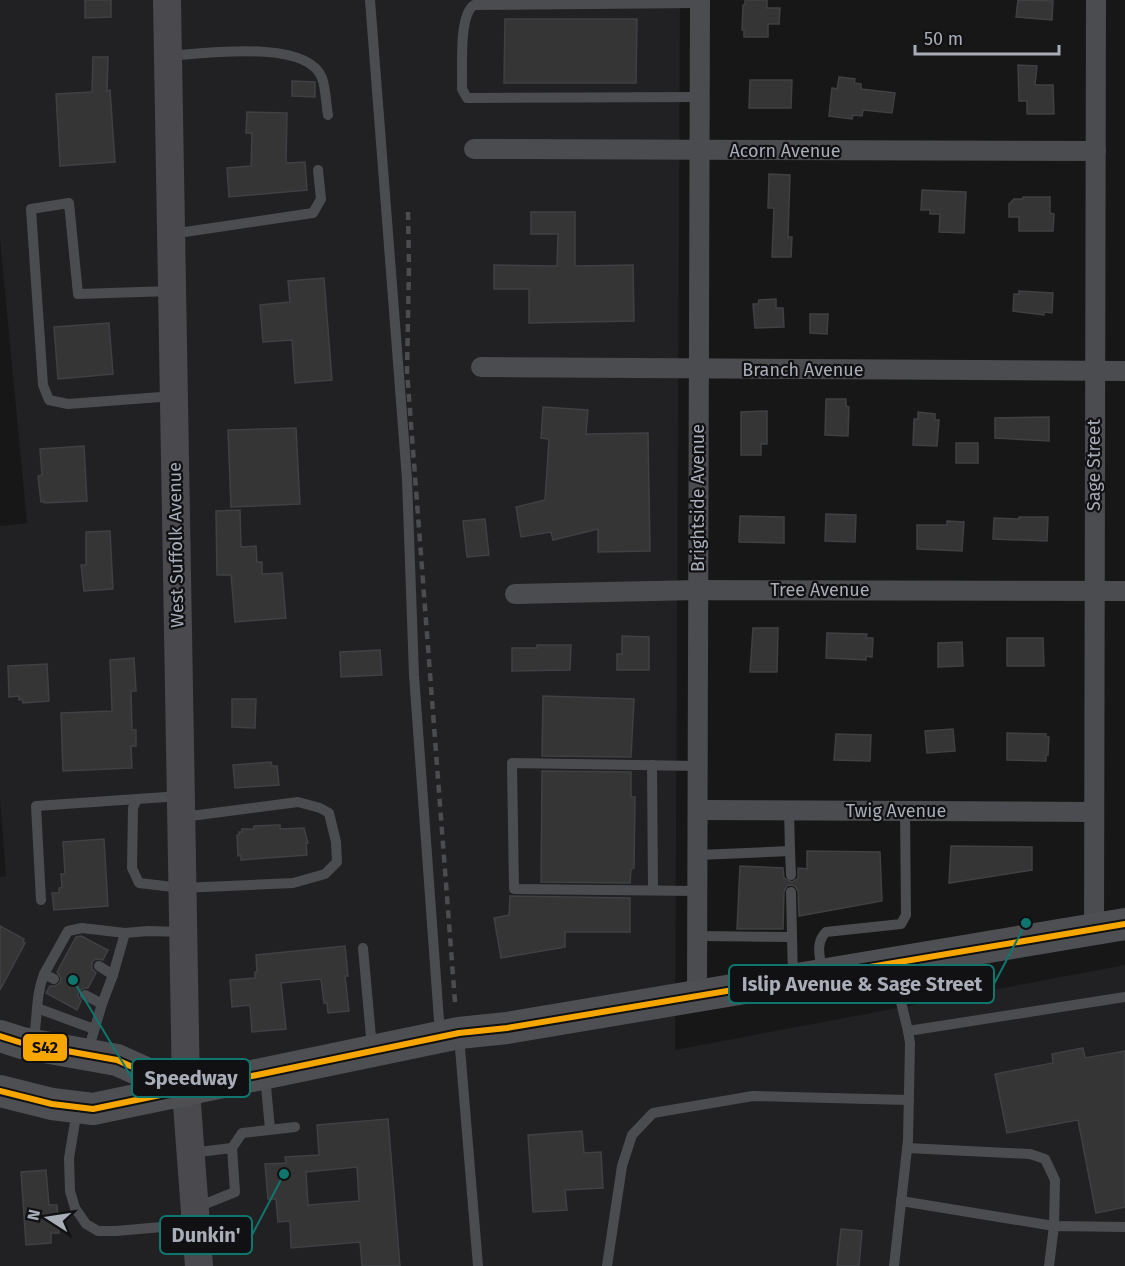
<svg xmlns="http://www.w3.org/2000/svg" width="1125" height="1266" viewBox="0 0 1125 1266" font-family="'Fira Sans',sans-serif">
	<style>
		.built { fill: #212123 }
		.building { fill: #353536; stroke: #3f4043; stroke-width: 1.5; fill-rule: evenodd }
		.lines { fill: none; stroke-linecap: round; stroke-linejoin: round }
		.service { stroke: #4b4c50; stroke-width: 10 }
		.minor { stroke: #4b4c50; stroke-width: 20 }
		.secondary { stroke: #4a4a4e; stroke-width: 28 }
		.primary { stroke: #4d4f52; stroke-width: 32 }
		.rail { stroke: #4b4c4f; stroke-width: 4.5; stroke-dasharray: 8 6; stroke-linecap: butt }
		.bus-1-casing { stroke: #111113; stroke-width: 10 }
		.bus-1 { stroke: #f7a600; stroke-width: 6 }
		.labels { text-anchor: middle; stroke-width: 4.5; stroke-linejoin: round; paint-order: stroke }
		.street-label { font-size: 18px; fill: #a8adb8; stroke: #111113 }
		.leader { fill: none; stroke: #0f766e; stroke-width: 2 }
		.callout-dot { fill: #0f766e; stroke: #111113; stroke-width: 2 }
		.callout { fill: #111113; stroke: #0f766e; stroke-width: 2 }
		.callout-label { font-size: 20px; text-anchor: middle; font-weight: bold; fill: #a8adb8 }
		.line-badge { stroke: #111113; stroke-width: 2 }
		.pale-badge-label { font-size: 16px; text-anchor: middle; font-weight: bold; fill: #111 }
	</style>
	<rect width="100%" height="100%" fill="#171717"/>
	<path class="built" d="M0,0H680L675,1050L1125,965V1266H0V877L6,876L0,799V526L27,523L0,239Z"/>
	<g class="building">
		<path d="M85,0H111V17L85,18Z"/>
		<path d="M745,0H767V8H780L779,24H768V37H744V30H742L743,5H745Z"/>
		<path d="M1018,0L1053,1L1052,20L1016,17Z"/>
		<path d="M505,19H637L636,83H504Z"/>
		<path d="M93,57H108L107,91L110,90L115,162L60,166L56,94L92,92Z"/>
		<path d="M1018,65L1037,66L1035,85H1053L1054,114H1027V101H1019Z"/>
		<path d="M839,77L855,79L854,83L861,84V89L895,93L892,113L863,110L862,116L853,115L852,119L829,116L832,88L837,89Z"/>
		<path d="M750,80H792L791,108H749Z"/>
		<path d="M292,81L315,82V97L292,96Z"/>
		<path d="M247,112L287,113L286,163L305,162L307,190L229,197L227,168L251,166L252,133H246Z"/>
		<path d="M769,174L790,175L788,237H792L791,257H772L774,208H768Z"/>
		<path d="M922,190L966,192L964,233L939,232L940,214H930V210H921Z"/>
		<path d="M1023,197H1050V213L1054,214L1053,231H1019V217H1009V204L1014,199H1023Z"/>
		<path d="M531,212H575V266L633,265L634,321L529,323V289H494V265L557,266L558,234H531Z"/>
		<path d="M324,278L332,380L295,383L292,340L263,342L260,305L290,302L288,281Z"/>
		<path d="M1019,291L1053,293L1052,313L1044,312V315L1013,311L1014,294H1019Z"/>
		<path d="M776,299V308H783L784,327L755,328L753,304H758L759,300Z"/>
		<path d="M810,314H828L827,334L810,333Z"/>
		<path d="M109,323L113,374L58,379L54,327Z"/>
		<path d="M826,399H846V406L849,407L848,436L825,435Z"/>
		<path d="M543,407L588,410L586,434L648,433L650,551L598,552V529L553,540L551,532L521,537L516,507L545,500L549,439L541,438Z"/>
		<path d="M767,411V444H761V455H741V412Z"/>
		<path d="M918,412L935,414V420H939L937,446L913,445L914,419H918Z"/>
		<path d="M1049,417V441L995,438V418Z"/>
		<path d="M296,428L300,504L231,507L228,430Z"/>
		<rect x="956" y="443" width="22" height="20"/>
		<path d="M84,446L87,501L44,503V501L41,502L38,476L42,475L40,449Z"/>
		<path d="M240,510L241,547L256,546L257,562H262V574L282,573L286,618L235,622L231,575H217L216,511Z"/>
		<path d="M826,514L856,515L855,542L825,541Z"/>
		<path d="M740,516L784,517V543L739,542Z"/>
		<path d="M1019,517H1048L1047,541L993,539L994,518L1019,519Z"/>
		<path d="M485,519L489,555L467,557L463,521Z"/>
		<path d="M947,521L964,522L962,551L917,549V525H947Z"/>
		<path d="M110,531L113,589L84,591L81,565H86V532Z"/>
		<path d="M753,628H778L777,672H750Z"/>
		<path d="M827,633L867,634L866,638H873L872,657L866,656V660L826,658Z"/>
		<path d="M622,636L649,637V670H617V654H622Z"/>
		<path d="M1007,638H1043L1044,666H1007Z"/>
		<path d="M962,642L963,666L938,667V643Z"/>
		<path d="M537,645H571L570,670L512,671V648H537Z"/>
		<path d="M380,650L382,675L341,677L340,652Z"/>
		<path d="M134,658L136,691H131L132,730H136V746H131L132,768L63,771L61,713L112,711L110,660Z"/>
		<path d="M47,664L49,701L23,703L22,699L19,700V696L9,697L8,666Z"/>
		<path d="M543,696L634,699L631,757L542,756Z"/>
		<path d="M232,699H256L255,728L232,727Z"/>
		<path d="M953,729L955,751L927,753L925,731Z"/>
		<path d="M1007,733L1046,734V737H1049L1048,755H1046V761L1007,760Z"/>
		<path d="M836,734L871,735L870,761L834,760Z"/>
		<path d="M271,762L272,766H277L279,785L235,788L233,765Z"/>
		<path d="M542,771L631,772V797H635L634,868L631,869L630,883L541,882Z"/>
		<path d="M277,825H280V829L304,828L308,843H306L307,855L241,860V855L238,856L237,835H239V832H242V829H254V826Z"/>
		<path d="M104,839L108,906L54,910L52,893H59V888L62,887L61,874H65L63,842Z"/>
		<path d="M951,846L1032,847V870L949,883Z"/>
		<path d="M807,851L880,852L882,901L799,916L798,891L795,886L790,885L787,886L784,892L783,929H737L740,866L783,868L784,878L792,882L798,878V868L807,869Z"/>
		<path d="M510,896L630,898V932H565V947L501,958L494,918L509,915Z"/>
		<path d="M0,926L24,939L23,942L25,943L0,990Z"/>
		<path d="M81,936L108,950L103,960L96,959L92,962V969L96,973L88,988H84L79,991L78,996L81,1001L77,1010L46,993L50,986H55L60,983L61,978L57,972L76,937Z"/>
		<path d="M345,946L348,976H345L349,1011L328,1013L327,1003H324L321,979L281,983L286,1029L252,1032L250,1005L232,1007L230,980L255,978V972H257L256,955Z"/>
		<path d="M1083,1048L1085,1058L1125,1051V1207L1096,1213L1078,1120L1007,1133L995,1074L1053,1063L1052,1054Z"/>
		<path d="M388,1119L400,1266H362L360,1242L291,1248L290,1221L278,1222L276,1199H268L265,1164L286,1163L285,1157L319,1155L317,1125ZM357,1167L359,1201L308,1205L306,1172Z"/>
		<path d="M582,1131L584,1153L601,1152L603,1188L565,1190L567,1210L533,1212L528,1135Z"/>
		<path d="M46,1170L49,1205H57L59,1233H51V1243L26,1245L21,1172Z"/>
		<path d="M841,1229L862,1231L859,1266H837Z"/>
	</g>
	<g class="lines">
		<g class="service">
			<path d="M370,0L407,479L414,675L440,1034"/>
			<path d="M168,56C202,54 307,38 322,78C326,89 326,104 328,115"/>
			<path d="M700,97L467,98L462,89C463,69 458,16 474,5L700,3"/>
			<path d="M171,234L313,213L321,199L318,170"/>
			<path d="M172,291L78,294L69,203L31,209L43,385L49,400L68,404L174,396"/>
			<path d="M652,765L653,890"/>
			<path d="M181,796L137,799L133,808L132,868L139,883L182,888L293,883L325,874L337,862L336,842L329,813L320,808L298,802L183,817"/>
			<path d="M790,851L791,875"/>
			<path d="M698,855L790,851L789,810"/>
			<path d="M697,891L514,889L512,763L698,766"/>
			<path d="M791,892L793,979"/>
			<path d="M41,900L36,806L137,799"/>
			<path d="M698,936L792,937"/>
			<path d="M363,948L372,1048"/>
			<path d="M892,965L908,1031L1125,997"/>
			<path d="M99,966L113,975"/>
			<path d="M822,971C820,957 815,943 826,932L901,924L906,915L905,811"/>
			<path d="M44,974L68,931L82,928L125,933"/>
			<path d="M85,995L102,1004L88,1051"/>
			<path d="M102,1004L113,975L125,933L148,931L182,932"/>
			<path d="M37,1008L94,1029"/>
			<path d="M459,1036L478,1266"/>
			<path d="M33,1043C38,1019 35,997 44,974L54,979"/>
			<path d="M265,1076L270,1129"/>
			<path d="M77,1110L69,1158L70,1191L75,1208L86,1224L98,1231H116L196,1224"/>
			<path d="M190,1153L232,1148"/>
			<path d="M901,1201L1054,1226L1055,1180L1045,1159L1030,1154L907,1148"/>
			<path d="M195,1208L235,1192L232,1148L242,1133L295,1127"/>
			<path d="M607,1266L622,1166L632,1135L653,1113L753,1096L909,1100"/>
			<path d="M894,1266L908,1140L910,1043L908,1031"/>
			<path d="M1049,1266L1054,1226L1125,1227"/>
		</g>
		<g class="minor">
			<path d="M474,149L1096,151"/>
			<path d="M481,367L1125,371"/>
			<path d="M515,594L698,590L1125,591"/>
			<path d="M699,810L1094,812"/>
			<path d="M1094,929L1096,0"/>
			<path d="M697,996L700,0"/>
		</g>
		<path class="secondary" d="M167,0L186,1091L199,1266"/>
		<g class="primary">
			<path d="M0,1036L22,1043L117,1060L186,1091"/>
			<path d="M0,1091L52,1104L93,1109L459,1033L507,1028L1125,924"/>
		</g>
		<path class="rail" d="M408,212L409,266L407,371L455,1002"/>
		<defs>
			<g id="bus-1">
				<path d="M0,1036L22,1043L117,1060L175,1086"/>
				<path d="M0,1091L52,1104L93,1109L459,1033L507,1028L1125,924"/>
			</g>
		</defs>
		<use href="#bus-1" class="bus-1-casing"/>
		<use href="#bus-1" class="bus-1"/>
	</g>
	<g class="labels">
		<g class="street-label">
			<text x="785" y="157">Acorn Avenue</text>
			<text x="803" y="376">Branch Avenue</text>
			<text transform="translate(1094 465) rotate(-90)" y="6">Sage Street</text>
			<text transform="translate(698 498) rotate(-90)" y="6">Brightside Avenue</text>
			<text transform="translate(176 545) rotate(-91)" y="6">West Suffolk Avenue</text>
			<text x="820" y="596">Tree Avenue</text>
			<text x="896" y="817">Twig Avenue</text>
		</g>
	</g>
	<path class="leader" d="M1026 923L994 984M73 980L132 1078M284 1174L252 1235"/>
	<g class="callout-dot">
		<circle cx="1026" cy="923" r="6"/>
		<circle cx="73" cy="980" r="6"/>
		<circle cx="284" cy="1174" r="6"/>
	</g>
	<g class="callout">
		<rect x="729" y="965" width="265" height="38" rx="6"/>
		<rect x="132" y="1059" width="118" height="38" rx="6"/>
		<rect x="160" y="1216" width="92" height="38" rx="6"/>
	</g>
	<g class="callout-label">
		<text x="862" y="991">Islip Avenue &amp; Sage Street</text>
		<text x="191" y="1085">Speedway</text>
		<text x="206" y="1242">Dunkin'</text>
	</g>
	<rect class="line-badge" x="22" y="1033" width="46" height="29" rx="6" fill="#f7a600"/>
	<g class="pale-badge-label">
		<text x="45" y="1053">S42</text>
	</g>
	<g transform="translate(48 1218) rotate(282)" stroke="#111113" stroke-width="4.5" paint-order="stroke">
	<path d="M0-4.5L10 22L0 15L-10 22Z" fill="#a8adb8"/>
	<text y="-9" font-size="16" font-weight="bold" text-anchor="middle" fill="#a8adb8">N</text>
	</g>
	<path d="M915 45v9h144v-9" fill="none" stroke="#a8adb8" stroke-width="3"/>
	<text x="924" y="45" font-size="18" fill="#a8adb8" stroke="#111113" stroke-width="4.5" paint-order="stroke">50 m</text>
</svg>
